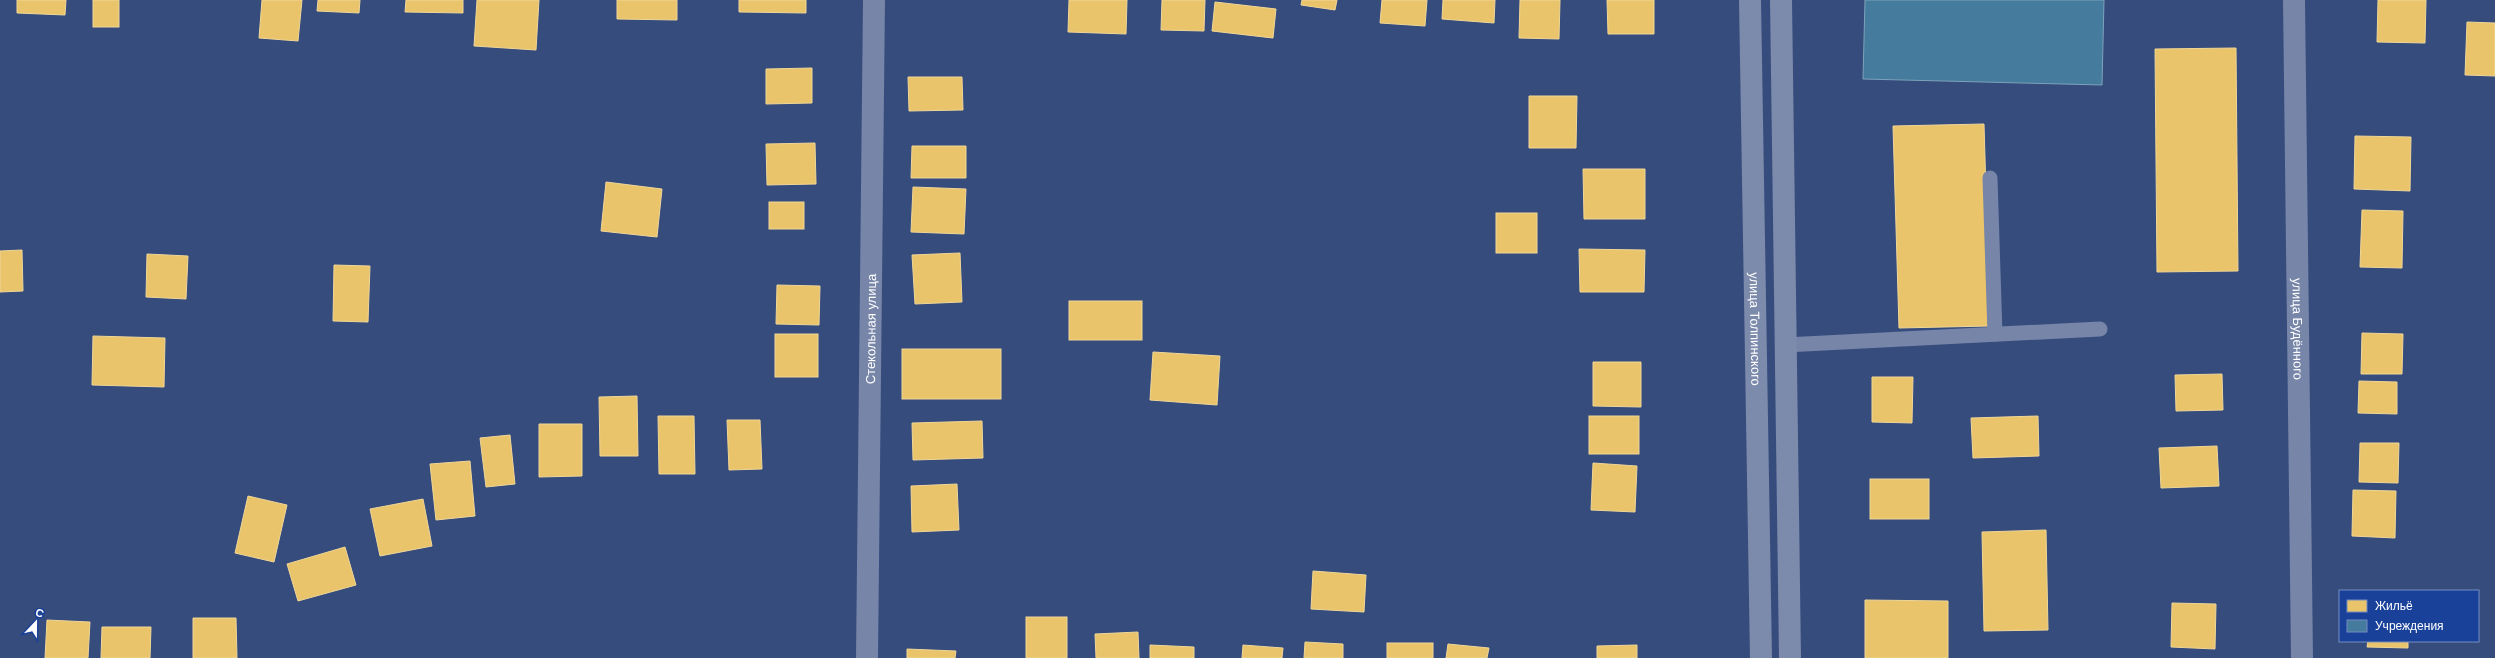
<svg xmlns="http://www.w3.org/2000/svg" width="2495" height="658" viewBox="0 0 2495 658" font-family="Arial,sans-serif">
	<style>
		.homes { fill: #e9c46a; stroke: #f0d697 }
		.public { fill: #457b9d; stroke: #7da3ba }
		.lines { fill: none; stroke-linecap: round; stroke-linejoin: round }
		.service { stroke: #7685a8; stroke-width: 15 }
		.minor { stroke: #7685a8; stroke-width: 22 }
		.secondary { stroke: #7c8aab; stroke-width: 22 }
		.labels { text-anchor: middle; stroke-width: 4; stroke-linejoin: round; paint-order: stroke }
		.street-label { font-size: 13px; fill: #fff; stroke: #19419a }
	</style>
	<rect width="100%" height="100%" fill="#364c7d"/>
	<g class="homes">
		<path d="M17,0H66L65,15L17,13Z"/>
		<rect x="93" y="0" width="26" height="27"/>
		<path d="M262,0H302L298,41L259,38Z"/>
		<path d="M318,0H360L359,13L317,11Z"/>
		<path d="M406,0H463V13L405,12Z"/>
		<path d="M477,0H539L536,50L474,46Z"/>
		<path d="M617,0H677V20L617,19Z"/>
		<path d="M739,0H806V13L739,12Z"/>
		<path d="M1069,0H1127L1126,34L1068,32Z"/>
		<path d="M1162,0H1205L1204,31L1161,30Z"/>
		<path d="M1302,0H1337L1335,10L1301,5Z"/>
		<path d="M1382,0H1427L1425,26L1380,23Z"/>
		<path d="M1443,0H1495L1494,23L1442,19Z"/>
		<path d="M1520,0H1560L1559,39L1519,38Z"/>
		<path d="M1607,0H1654V34H1608Z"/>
		<path d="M2378,0H2426L2425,43L2377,42Z"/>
		<path d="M1215,2L1276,9L1273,38L1212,31Z"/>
		<path d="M2467,22L2495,23V76L2465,75Z"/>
		<path d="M2236,48L2238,271L2157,272L2155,49Z"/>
		<path d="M812,68V103L766,104V69Z"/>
		<path d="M908,77H962L963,110L909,111Z"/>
		<path d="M1529,96H1577L1576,148H1529Z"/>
		<path d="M1984,124L1990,326L1899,328L1893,126Z"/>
		<path d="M2355,136L2411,137L2410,191L2354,189Z"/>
		<path d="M815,143L816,184L767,185L766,144Z"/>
		<path d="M912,146H966V178H911Z"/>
		<path d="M1583,169H1645V219H1584Z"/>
		<path d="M606,182L662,189L657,237L601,231Z"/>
		<path d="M913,187L966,189L964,234L911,232Z"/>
		<rect x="769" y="202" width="35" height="27"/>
		<path d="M2362,210L2403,211L2402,268L2360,267Z"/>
		<rect x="1496" y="213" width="41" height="40"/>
		<path d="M1579,249L1645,250L1644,292H1580Z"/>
		<path d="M22,250L23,291L0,292V251Z"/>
		<path d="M960,253L962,302L915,304L912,255Z"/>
		<path d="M147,254L188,256L186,299L146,297Z"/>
		<path d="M334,265L370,266L368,322L333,321Z"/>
		<path d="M777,285L820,286L819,325L776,324Z"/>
		<rect x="1069" y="301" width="73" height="39"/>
		<path d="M2362,333L2403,334L2402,374H2361Z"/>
		<rect x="775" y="334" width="43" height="43"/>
		<path d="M93,336L165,338L164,387L92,385Z"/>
		<rect x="902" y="349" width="99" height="50"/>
		<path d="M1153,352L1220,356L1217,405L1150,400Z"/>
		<path d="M1593,362H1641V407L1593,406Z"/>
		<path d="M2222,374L2223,410L2176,411L2175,375Z"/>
		<path d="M1872,377H1913L1912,423L1872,422Z"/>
		<path d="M2359,381L2397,382V414L2358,413Z"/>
		<path d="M637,396L638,456H600L599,397Z"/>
		<path d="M658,416H694L695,474H659Z"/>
		<rect x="1589" y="416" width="50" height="38"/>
		<path d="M2038,416L2039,456L1973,458L1971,418Z"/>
		<path d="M727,420H760L762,469L729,470Z"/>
		<path d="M982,421L983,458L913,460L912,423Z"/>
		<path d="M539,424H582V476L539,477Z"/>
		<path d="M510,435L515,484L486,487L480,438Z"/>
		<path d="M2360,443H2399L2398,483L2359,482Z"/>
		<path d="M2217,446L2219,486L2161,488L2159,448Z"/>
		<path d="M470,461L475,516L436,520L430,464Z"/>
		<path d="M1593,463L1637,466L1635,512L1591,510Z"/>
		<rect x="1870" y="479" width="59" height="40"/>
		<path d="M957,484L959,530L912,532L911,486Z"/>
		<path d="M2353,490L2396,491L2395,538L2352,536Z"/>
		<path d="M248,496L287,505L274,562L235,553Z"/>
		<path d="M423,499L432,546L380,556L370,509Z"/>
		<path d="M2046,530L2048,630L1984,631L1982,532Z"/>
		<path d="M345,547L356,585L298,601L287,564Z"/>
		<path d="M1313,571L1366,575L1364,612L1311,609Z"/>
		<path d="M1865,600L1948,601V658H1865Z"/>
		<path d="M2172,603L2216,604L2215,649L2171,647Z"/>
		<rect x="1026" y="617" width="41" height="41"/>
		<path d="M193,618H236L237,658H193Z"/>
		<path d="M47,620L90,622L88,658H45Z"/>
		<path d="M102,627H151L150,658H101Z"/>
		<path d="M1138,632L1139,658H1096L1095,634Z"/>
		<path d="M2368,641H2408V648L2367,647Z"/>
		<path d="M1305,642L1343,644V658H1304Z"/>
		<rect x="1387" y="643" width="46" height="15"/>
		<path d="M1448,644L1489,648L1487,658H1446Z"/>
		<path d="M1150,645L1194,647V658H1150Z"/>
		<path d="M1243,645L1283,648L1282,658H1242Z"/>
		<path d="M1637,645V658H1597V646Z"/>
		<path d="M907,649L956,651L955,658H907Z"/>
	</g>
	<path class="public" d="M1865,0H2104L2102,85L1863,79Z"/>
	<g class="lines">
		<g class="service">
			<path d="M1990,178L1995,334"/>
			<path d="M1785,345L2100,329"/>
		</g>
		<g class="minor">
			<path id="s1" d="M2294,0L2302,658"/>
			<path id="s2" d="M867,658L874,0"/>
		</g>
		<g class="secondary">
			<path id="s3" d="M1750,0L1761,658"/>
			<path d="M1781,0L1790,658"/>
		</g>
	</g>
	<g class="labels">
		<g class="street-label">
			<text dy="5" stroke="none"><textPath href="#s2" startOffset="329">Стекольная улица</textPath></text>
			<text dy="5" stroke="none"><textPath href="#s3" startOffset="329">улица Толпинского</textPath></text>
			<text dy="5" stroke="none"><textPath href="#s1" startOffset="329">улица Будённого</textPath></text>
		</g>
	</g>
	<rect x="2339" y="590" width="140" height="52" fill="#19419a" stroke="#758dc2"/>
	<rect x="2347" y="600" width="20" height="12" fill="#e9c46a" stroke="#758dc2"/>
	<text x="2375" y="610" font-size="12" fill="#ffffff">Жильё</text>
	<rect x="2347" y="620" width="20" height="12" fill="#457b9d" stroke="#758dc2"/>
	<text x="2375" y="630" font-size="12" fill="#ffffff">Учреждения</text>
	<g transform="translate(36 622) rotate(22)" stroke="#19419a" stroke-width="3" paint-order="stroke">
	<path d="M0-3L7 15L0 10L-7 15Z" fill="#ffffff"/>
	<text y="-6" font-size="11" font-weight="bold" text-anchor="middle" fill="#ffffff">С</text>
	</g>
</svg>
